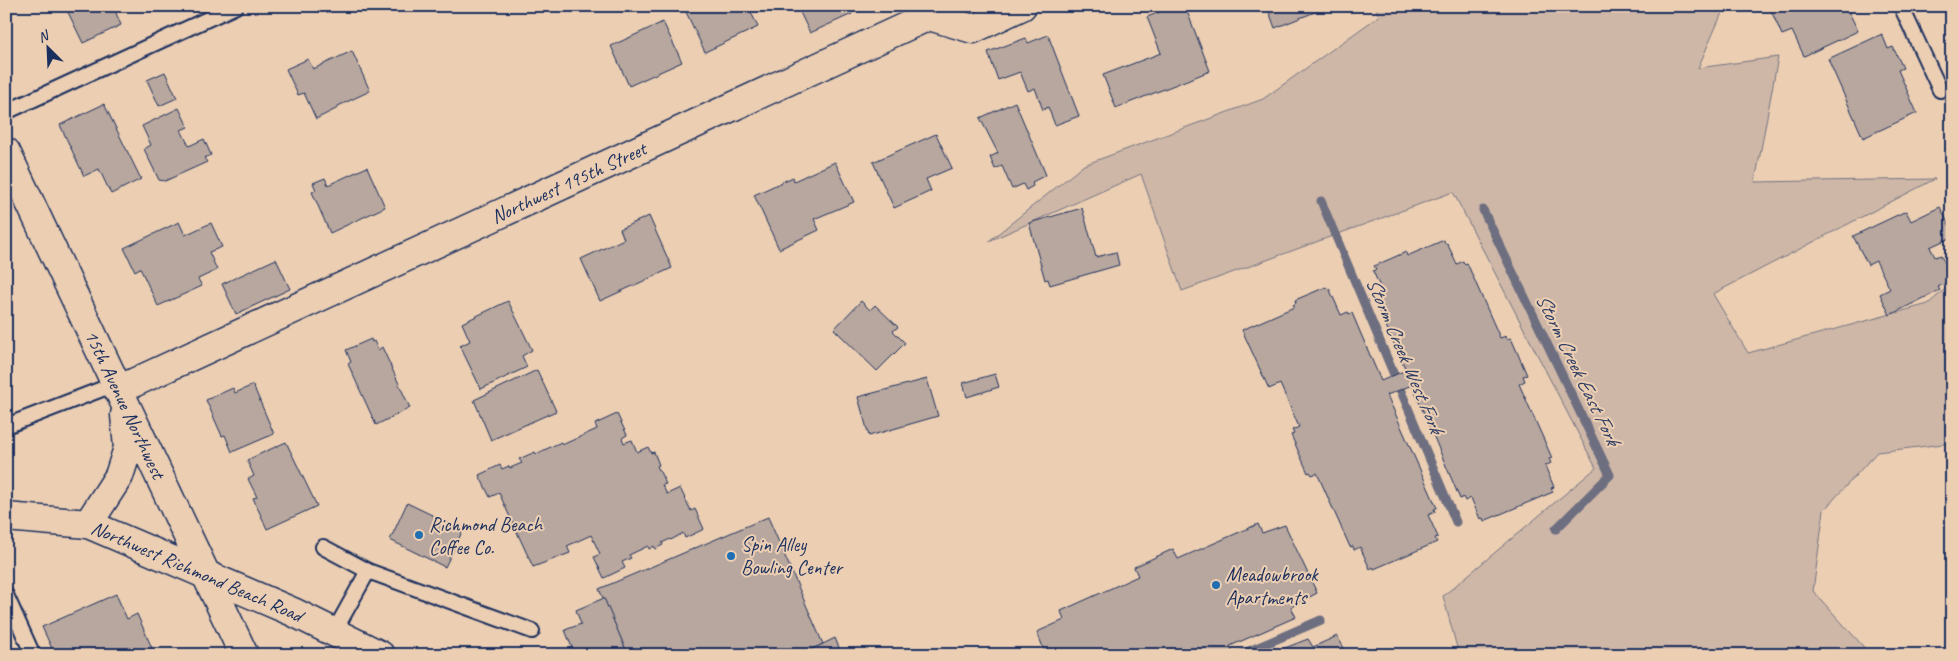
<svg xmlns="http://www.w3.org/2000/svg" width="1958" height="661" viewBox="0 0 1958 661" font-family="Caveat,sans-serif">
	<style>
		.green { fill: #ceb7a7; stroke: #747382 }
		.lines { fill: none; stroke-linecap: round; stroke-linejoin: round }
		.stream { stroke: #6d6e80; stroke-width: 9 }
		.building { fill: #b8a79e; stroke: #1b2f5e }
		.service-casing { stroke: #1b2f5e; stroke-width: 18 }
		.minor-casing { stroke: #1b2f5e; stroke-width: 31 }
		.tertiary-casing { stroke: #1b2f5e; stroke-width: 31 }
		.secondary-casing { stroke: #1b2f5e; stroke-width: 31 }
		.service { stroke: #eccfb3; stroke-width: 14 }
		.minor { stroke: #eccfb3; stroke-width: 28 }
		.tertiary { stroke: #eccfb3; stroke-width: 28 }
		.secondary { stroke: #eccfb3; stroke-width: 28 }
		.poi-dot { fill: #1f6fb2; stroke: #eccfb3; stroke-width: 2 }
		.labels { text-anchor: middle; stroke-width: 4; stroke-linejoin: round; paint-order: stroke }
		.street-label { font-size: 20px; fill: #1b2f5e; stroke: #eccfb3 }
		.poi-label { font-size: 20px; fill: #1b2f5e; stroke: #eccfb3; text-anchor: start }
		.water-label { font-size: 21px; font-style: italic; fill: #303f66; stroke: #eccfb3 }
	</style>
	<rect width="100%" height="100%" fill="#eccfb3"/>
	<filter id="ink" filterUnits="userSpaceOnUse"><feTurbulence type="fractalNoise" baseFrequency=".02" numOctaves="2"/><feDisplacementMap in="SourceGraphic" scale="10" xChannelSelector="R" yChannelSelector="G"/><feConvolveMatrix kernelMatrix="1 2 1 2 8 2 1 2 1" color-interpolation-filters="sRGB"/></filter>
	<g filter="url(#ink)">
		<path class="green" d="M1375,6H1725L1698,68L1778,57L1755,182L1935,179L1713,294L1748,353L1928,304L1952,283V443L1877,452L1824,510L1813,591L1871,655H1459L1443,596L1596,468L1453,192L1182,291L1141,174L989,241L1084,165L1263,99L1379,16Z"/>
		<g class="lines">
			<g class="stream">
				<path d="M1321,201L1456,522"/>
				<path d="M1483,210L1610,475L1556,529"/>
				<path d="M1240,655L1321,620"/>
			</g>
		</g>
		<g class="building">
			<path d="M65,6H113L121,25L83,43Z"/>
			<path d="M699,6H748L758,27L705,52L686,12Z"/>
			<path d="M797,6H848L852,14L810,33Z"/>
			<path d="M1175,6H1185L1210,71L1116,108L1103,75L1161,53L1147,17Z"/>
			<path d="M1267,6H1330L1275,28Z"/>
			<path d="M1769,6H1846L1858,31L1804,56L1792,31L1782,35Z"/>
			<path d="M663,22L682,62L629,86L611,46Z"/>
			<path d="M1882,34L1888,49L1893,47L1903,68L1898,70L1917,113L1863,138L1828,59Z"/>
			<path d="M1048,35L1079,116L1055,125L1048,107L1043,110L1035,88L1028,91L1020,72L998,80L988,52L1026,38L1028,43Z"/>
			<path d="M352,51L370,91L338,106V108L316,119L304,93L298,95L286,69L308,59L313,69Z"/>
			<path d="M165,72L177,98L159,106L147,80Z"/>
			<path d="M1015,102L1046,175L1032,182L1033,186L1026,190L1023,184L1012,189L1002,166L995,169L990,157L998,153L980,118Z"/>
			<path d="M104,104L141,179L111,194L99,169L84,176L60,125Z"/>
			<path d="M179,108L188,127L181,130L189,146L204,139L211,155L204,158L207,162L165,181L159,180L144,149L151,145L142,126Z"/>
			<path d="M936,134L952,168L926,179L931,191L894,208L873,162Z"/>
			<path d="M835,162L854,202L814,219L819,230L779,249L754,195L793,177L794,181Z"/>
			<path d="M367,167L385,207L330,233L312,192L316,190L313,183L325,178L328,185Z"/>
			<path d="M1940,207L1952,231V237L1930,247L1935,257L1941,255L1952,280L1938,287L1940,290L1890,315L1880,294L1890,289L1876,261L1868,265L1853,236L1906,211L1911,221Z"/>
			<path d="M1082,208L1096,257L1116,252L1119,265L1050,285L1048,279L1045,280L1029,223Z"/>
			<path d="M649,216L672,268L600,301L581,259L624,239L620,229Z"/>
			<path d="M179,222L185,235L211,223L222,247L209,252L217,270L198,279L202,286L158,306L140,268L135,271L124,248Z"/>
			<path d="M1444,240L1445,244L1447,243L1457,264L1463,261L1464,264L1467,263L1500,338L1506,336L1507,339L1511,338L1527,375L1523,376L1525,381L1519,384L1552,458L1549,459L1551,463L1545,466L1554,487L1551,488L1553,492L1484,521L1483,518L1480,519L1471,498L1465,501L1463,497L1460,499L1412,385L1387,395L1437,508L1434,509L1435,512L1428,515L1438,537L1435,538L1437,542L1374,569L1373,567L1370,569L1360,547L1354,550L1353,546L1350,547L1317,473L1312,475L1310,472L1308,473L1291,435L1294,434L1292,430L1299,427L1280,384L1269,389L1242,330L1294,307L1293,305L1296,303L1295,300L1326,287L1327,289L1329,288L1341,315L1348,312L1349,314L1352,313L1381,381L1406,370L1376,304L1379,302L1378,299L1384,296L1373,271L1376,269L1374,266L1406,252L1407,256Z"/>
			<path d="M276,259L290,289L236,314L222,284Z"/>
			<path d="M508,301L532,350L522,356L527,367L481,389L460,346L470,341L462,323Z"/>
			<path d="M861,301L870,310L875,305L898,327L893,331L905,343L877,371L834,329Z"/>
			<path d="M371,339L372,342L374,341L378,350L382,347L410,408L376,425L348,364L351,362L346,350Z"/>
			<path d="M537,370L556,411L491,440L474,400Z"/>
			<path d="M995,374L999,387L967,397L963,383Z"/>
			<path d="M927,379L938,416L869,436L858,397Z"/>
			<path d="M253,385L274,434L232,452L225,435L222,436L206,400L233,388L235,393Z"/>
			<path d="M617,414L627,435L622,438L624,443L632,440L637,452L648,447L651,453L654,452L659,465L657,466L666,484L662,485L667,494L680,488L691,511L695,509L704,529L685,538L683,533L671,540L670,539L662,543L663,545L655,549L654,546L649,549L648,546L629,555L631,558L622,562L625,568L604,578L594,557L600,554L591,535L567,546L570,553L533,567L499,493L490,497L479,475L500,465L502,469L509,466L510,468L522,463L519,459L535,452L536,454L561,442L562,445L597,429L595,424Z"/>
			<path d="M286,442L317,506L267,529L253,498L257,497L248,479L254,476L247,460Z"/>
			<path d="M407,503L463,530L445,567L390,540Z"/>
			<path d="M768,517L823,644L799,655H628L599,589Z"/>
			<path d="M1258,524L1262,533L1285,525L1317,593L1291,607L1296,617L1230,646L1233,655H1046L1037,632L1064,620L1061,611L1138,576L1134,567L1173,549L1178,559Z"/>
			<path d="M116,594L127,619L137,614L155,655H55L42,627Z"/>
			<path d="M604,598L628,655H575L565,630L581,624L576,610Z"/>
			<path d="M1337,636L1348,655H1267L1308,639L1313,647Z"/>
			<path d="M835,638L842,655H799L823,644Z"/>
		</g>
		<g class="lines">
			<defs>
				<g id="service">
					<path d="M1901,6L1940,90"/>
					<path d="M6,112L236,6"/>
					<path d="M6,426L115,384"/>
					<path d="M323,547L368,571L532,631"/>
					<path d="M6,595L33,655"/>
					<path d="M334,632L368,571"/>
				</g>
				<g id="minor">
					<path id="s1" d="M118,390L929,16L973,29L1022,6"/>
				</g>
				<g id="tertiary">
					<path id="s2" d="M6,152L244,655"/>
					<path d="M88,524L119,476L128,448L125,415"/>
				</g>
				<g id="secondary">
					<path id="s3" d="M6,517L88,524L293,612L380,655"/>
				</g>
			</defs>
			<use href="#service" class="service-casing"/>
			<use href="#minor" class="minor-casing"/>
			<use href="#tertiary" class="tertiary-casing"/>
			<use href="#secondary" class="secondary-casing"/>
			<use href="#service" class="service"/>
			<use href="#minor" class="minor"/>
			<use href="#tertiary" class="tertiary"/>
			<use href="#secondary" class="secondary"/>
		</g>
	</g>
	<g class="poi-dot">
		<circle cx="419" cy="535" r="5"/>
		<circle cx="731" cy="556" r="5"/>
		<circle cx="1216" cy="585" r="5"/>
	</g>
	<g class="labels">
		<g class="street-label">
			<text dy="7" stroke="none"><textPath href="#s1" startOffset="496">Northwest 195th Street</textPath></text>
			<text dy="7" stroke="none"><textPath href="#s2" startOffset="279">15th Avenue Northwest</textPath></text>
			<text dy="7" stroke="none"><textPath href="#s3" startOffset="201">Northwest Richmond Beach Road</textPath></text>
		</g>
		<g class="poi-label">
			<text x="429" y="531">Richmond Beach<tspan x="429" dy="23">Coffee Co.</tspan></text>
			<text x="741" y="551">Spin Alley<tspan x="741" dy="23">Bowling Center</tspan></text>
			<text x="1226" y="581">Meadowbrook<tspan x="1226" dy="23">Apartments</tspan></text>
		</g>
		<g class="water-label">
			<text transform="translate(1405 355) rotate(67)" y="7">Storm Creek West Fork</text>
			<text transform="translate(1578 369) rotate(64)" y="7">Storm Creek East Fork</text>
		</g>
	</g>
	<rect width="1958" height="661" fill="none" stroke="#eccfb3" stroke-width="25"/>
	<rect x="12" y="12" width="1933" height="636" fill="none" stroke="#1b2f5e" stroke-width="2" filter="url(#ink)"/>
	<g transform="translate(48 48) rotate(336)" stroke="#eccfb3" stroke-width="4" paint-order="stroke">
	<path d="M0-4L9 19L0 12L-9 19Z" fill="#1b2f5e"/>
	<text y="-8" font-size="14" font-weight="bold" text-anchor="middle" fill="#1b2f5e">N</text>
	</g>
</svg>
